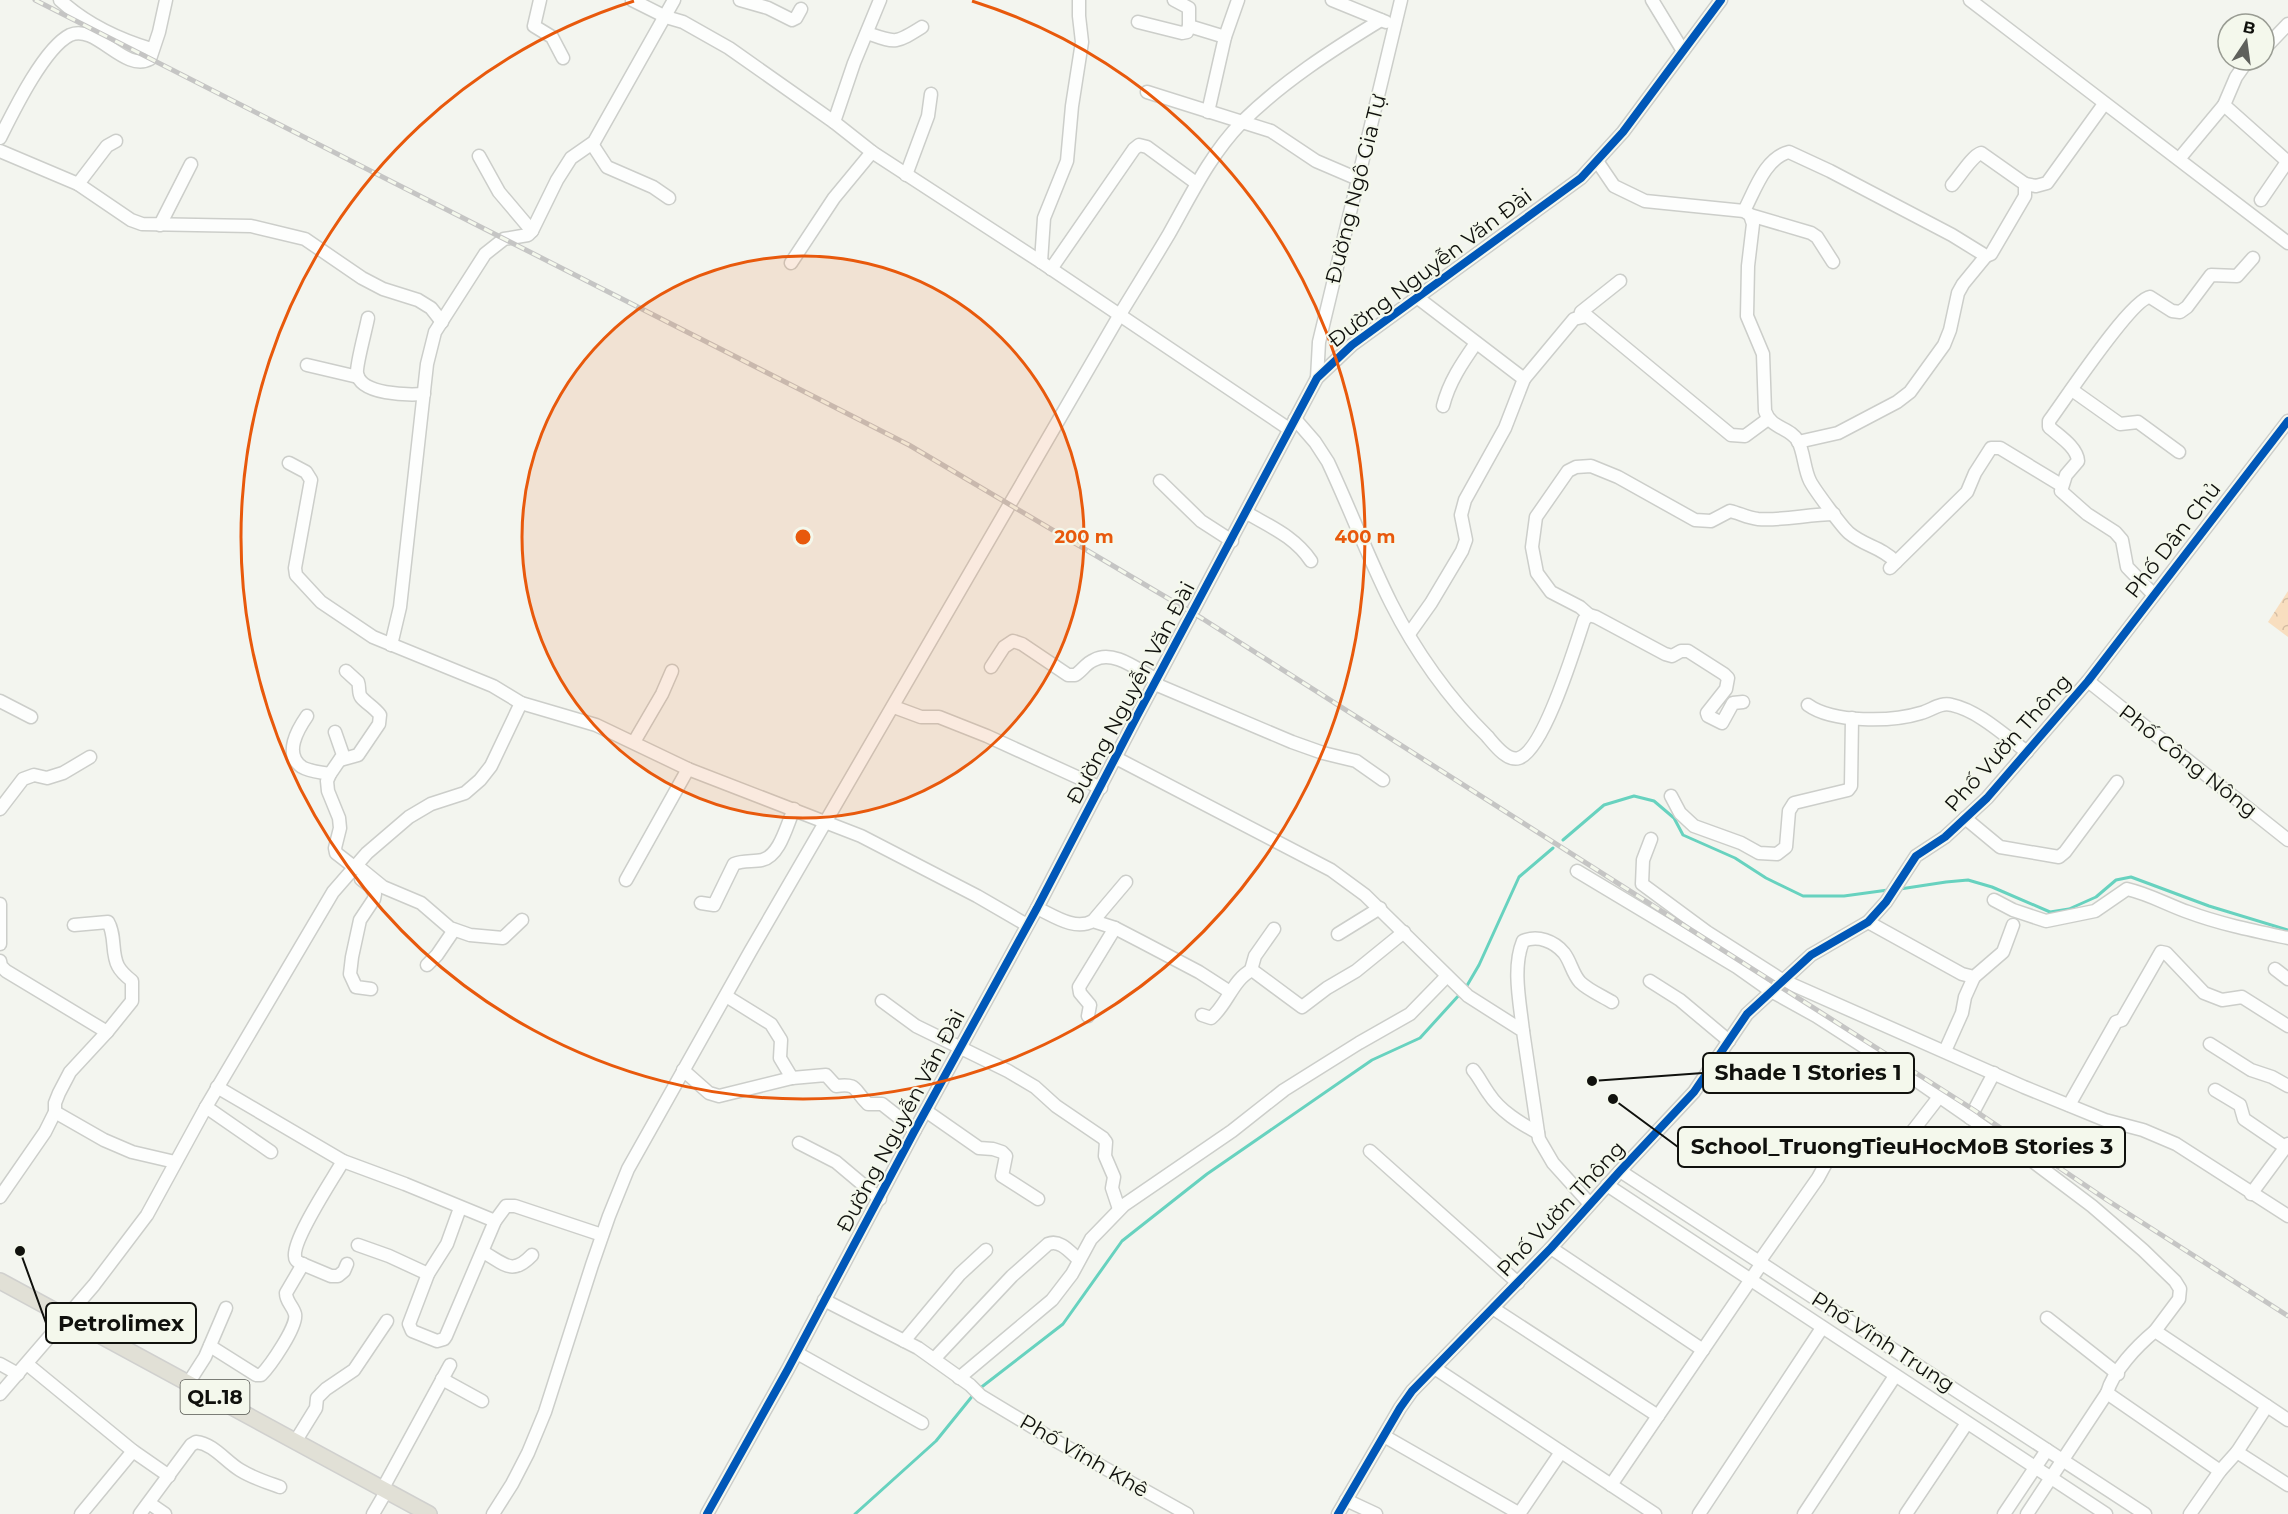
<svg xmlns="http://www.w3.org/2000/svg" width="2288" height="1514" viewBox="0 0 2288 1514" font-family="Montserrat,sans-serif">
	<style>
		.park { fill: url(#park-crowns) }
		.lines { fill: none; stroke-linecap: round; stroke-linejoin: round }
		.stream { stroke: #67d2bf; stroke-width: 3 }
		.minor-casing { stroke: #ccceca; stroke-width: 15 }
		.major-casing { stroke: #d0d0ce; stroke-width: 18 }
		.minor { stroke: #fdfefd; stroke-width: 12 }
		.major { stroke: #e1e0d6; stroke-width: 15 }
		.rail-casing { stroke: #c5c5c4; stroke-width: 5 }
		.rail { stroke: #f4f8ec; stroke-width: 3; stroke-dasharray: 9; stroke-linecap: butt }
		.cycleway-casing { stroke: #f4f8ec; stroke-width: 11 }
		.cycleway { stroke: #0057b8; stroke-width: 8 }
		.ring { fill: none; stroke: #e8590c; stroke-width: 3 }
		.labels { text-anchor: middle; stroke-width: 4.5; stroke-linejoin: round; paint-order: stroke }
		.shield { fill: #f4f8ec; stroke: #545650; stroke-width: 1.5 }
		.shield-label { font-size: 20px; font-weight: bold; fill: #10110d }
		.street-label { font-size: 21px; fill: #10110d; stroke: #f4f8ec }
		.centre { fill: #e8590c; stroke: #f4f8ec; stroke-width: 3 }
		.ring-label { font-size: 18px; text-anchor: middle; font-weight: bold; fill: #e8590c; stroke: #f4f8ec; stroke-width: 4.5; stroke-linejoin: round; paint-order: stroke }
		.leader { fill: none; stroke: #10110d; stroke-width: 2 }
		.callout-dot { fill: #10110d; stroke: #f4f8ec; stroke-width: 2 }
		.callout { fill: #f4f8ec; stroke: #10110d; stroke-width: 2 }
		.callout-label { font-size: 22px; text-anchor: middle; font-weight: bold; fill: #10110d }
	</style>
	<defs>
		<pattern id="park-crowns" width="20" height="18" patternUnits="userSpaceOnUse" patternTransform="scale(1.5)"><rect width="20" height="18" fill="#f8debf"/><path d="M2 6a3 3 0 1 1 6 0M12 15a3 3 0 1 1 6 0" fill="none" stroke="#d4bda3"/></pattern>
	</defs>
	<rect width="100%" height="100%" fill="#f3f5ef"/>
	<path class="park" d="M2288,591V637L2268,622Z"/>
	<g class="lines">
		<g class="stream">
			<path d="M1563,840L1604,805L1634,796L1654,801L1674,818L1683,835L1735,858L1766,878L1803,896H1844L1888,890"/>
			<path d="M1900,889L1946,882L1968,880L1992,887L2050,912L2069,909L2096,897L2116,880L2131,877L2209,906L2288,930"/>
			<path d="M1465,989L1479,965L1519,877L1553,848"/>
			<path d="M979,1389L1063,1324L1122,1241L1207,1174L1372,1060L1420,1038L1460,994"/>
			<path d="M855,1514L936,1441L974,1394"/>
		</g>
		<defs>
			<g id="minor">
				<path d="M60,0C86,24 118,39 151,49"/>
				<path d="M540,0L534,26L552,37L563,58"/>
				<path d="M632,0L666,17L683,22L729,48L834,122"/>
				<path d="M740,0L768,8L792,20L796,18L801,9"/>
				<path d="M880,0L854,63L834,122L872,152L1041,262L1289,429"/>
				<path d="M1174,0L1189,8V26"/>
				<path d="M1332,0L1386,22"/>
				<path d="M1652,0L1683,51"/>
				<path d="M1970,0L2288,243"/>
				<path d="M1138,22L1182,33L1187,32L1189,26L1225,37"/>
				<path d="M867,33C896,43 895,44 922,27"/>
				<path d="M2264,49L2288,24"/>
				<path d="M2248,60L2236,77L2224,105L2288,162"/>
				<path d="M1147,92L1271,131L1316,161L1358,179"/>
				<path d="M1208,112L1225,37L1238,0"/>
				<path d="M0,138C13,112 44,48 70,35C96,23 124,73 150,59L159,32L166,0"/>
				<path d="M592,144L607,167L653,187L669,198"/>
				<path d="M0,151L78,184L131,220L142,224L251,226L305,239L362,278L383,289L418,300L431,308L442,322"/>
				<path d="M479,156L499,192L532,231"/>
				<path d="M2179,159L2224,105"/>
				<path d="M1597,161L1614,186L1645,201L1744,211L1750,215L1753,224L1748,266L1747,316L1763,354L1765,411C1771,429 1790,427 1798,441C1804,452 1804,469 1810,481C1814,489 1842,527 1849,533C1866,547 1880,546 1896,562"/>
				<path d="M906,175L928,116L931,94"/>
				<path d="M78,184L107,146L116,141"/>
				<path d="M2025,184L2036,186L2047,183L2104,104"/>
				<path d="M2261,200L2287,162"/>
				<path d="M1744,211C1755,190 1765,158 1789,152L1830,171L1952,235L1986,256L1991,254L2025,196V184L1981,153C1972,156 1960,176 1952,185"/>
				<path d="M1750,215L1811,233L1817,237L1833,262"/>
				<path d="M160,225L191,164"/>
				<path d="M1041,262L1044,218L1067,161L1072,106L1082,42L1079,16V0"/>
				<path d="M791,263L834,198L872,152"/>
				<path d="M1051,269L1134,149L1139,145L1147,147L1196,183"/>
				<path d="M1418,298L1524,379L1574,319L1587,316L1731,435L1745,436L1768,419"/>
				<path d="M1580,316L1581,312L1620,281"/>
				<path d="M368,318C366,329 356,365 357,373C360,395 408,395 424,394"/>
				<path d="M307,365L358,377"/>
				<path d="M1317,378L1319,342L1401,0"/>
				<path d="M2072,390L2120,424L2138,422L2179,452"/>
				<path d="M1443,406C1449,382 1462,363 1476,343"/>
				<path d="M1295,419L1315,442L1328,462C1350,509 1368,557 1391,603C1415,651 1449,699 1487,736C1494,744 1507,762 1519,758C1544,750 1575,647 1584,620L1589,615L1596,617L1665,654L1672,656L1681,651H1688L1724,674L1728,678L1726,689L1707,713L1708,716L1722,723L1733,703L1743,702"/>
				<path d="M1798,442L1838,433L1897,402L1910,392L1944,345L1950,330L1958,293L1963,284L1986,256"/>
				<path d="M289,463L306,472L311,480L295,568L296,575L321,602L373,637L493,686L521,703L596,725L688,769L861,836L977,896L1027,925"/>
				<path d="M1160,481L1201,521L1232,541"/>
				<path d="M1247,513C1271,527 1295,537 1311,561"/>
				<path d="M1890,568L1967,492L1975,473L1991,448H2000L2061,485"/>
				<path d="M2154,595L2127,567L2122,540L2115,532L2087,514L2061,491L2066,475L2078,461C2077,447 2059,436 2049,427V421C2064,401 2131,299 2150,297L2172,311L2180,312L2187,307L2211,275L2237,276L2253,258"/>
				<path d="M1589,615L1580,607L1551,592L1537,573L1532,547L1536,517L1568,471L1576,467L1591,466L1618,477L1695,520L1711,521L1730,511C1739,513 1748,518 1758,519C1784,521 1808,514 1834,514"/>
				<path d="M1409,634L1431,603L1462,551L1466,540L1461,515L1465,500L1505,428L1524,379"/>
				<path d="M391,645L400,607L427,364L435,332L485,254L504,239L528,235L532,231L557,180L571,158L594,142L674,0"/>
				<path d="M991,667L1004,647L1013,641L1022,644L1068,675H1075C1082,671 1086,663 1094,660C1114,649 1139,671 1157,680"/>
				<path d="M2088,681L2288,840"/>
				<path d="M1155,684L1292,742L1323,753L1356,761L1383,780"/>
				<path d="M0,701L31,717"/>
				<path d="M1808,705C1833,723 1892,722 1921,713C1932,710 1940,702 1952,705C1979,711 2005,736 2027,752"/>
				<path d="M894,707L921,717H939L987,736L1101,788"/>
				<path d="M307,716C298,729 283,754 302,767C310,772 321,772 330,774"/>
				<path d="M335,732L343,755L330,774L327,781L328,791L339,818L340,828L335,848L336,853L354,867"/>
				<path d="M634,742L662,694L672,671"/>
				<path d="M1116,758L1331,870L1365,895L1468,996L1523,1031L1539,1139L1553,1163L1590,1204"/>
				<path d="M340,760L358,755L379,724L380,715C374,707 367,704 361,697C358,693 360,687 358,682L346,671"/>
				<path d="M1671,796L1680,813L1694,826L1741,843L1759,853L1777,854L1786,847L1789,811L1794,803L1848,790L1851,786L1852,718"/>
				<path d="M0,809L23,779L34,775L47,778L63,773L90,757"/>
				<path d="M1965,818L2000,847L2059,857L2065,852L2117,782"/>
				<path d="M1651,839L1643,860L1642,884L1707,932L1782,980L2024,1087L2105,1120L2143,1130L2176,1144L2288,1216"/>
				<path d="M356,865L383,887L421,903L450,928L470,935L503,938L522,920"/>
				<path d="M1577,871L1737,967L1771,991L1816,1016L1920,1083L2031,1160L2092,1206L2143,1250L2175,1281L2180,1289L2179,1299L2155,1331"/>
				<path d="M361,879L370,886L375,894L374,899L360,920L352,957L350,974L356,987L371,989"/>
				<path d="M626,880L688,769"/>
				<path d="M1994,900L2013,910L2046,921L2095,911L2127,889C2149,894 2168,905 2188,912C2220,924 2255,931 2288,938"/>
				<path d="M701,903L714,905L734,864C743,860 753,862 762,860C780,856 787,824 794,809"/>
				<path d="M0,904V944"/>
				<path d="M1037,908C1054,916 1075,931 1093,921L1115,928L1142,942L1199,972L1230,992"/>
				<path d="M1093,921L1126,882"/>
				<path d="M1868,922L1962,974L1974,977L2003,952L2013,925"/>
				<path d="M74,925L108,922C116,935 111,953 118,966C121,972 127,977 132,981V1001L107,1032"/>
				<path d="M1338,934L1380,908"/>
				<path d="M0,961L1,966L6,971L107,1032L70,1072L59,1093L55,1103V1112L45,1132L0,1197"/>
				<path d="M427,965L437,955L454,930"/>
				<path d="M2275,969L2288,979"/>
				<path d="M1251,970L1255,956L1274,929"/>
				<path d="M1650,981L1680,1000L1729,1041"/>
				<path d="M726,996L771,1024L781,1040L780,1058L792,1078"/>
				<path d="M882,1001L916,1026L1008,1071L1035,1087L1056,1106L1103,1138L1106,1142L1105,1156L1114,1177L1112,1188L1119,1209"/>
				<path d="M1202,1015L1211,1018C1227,1005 1233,979 1252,970L1302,1007L1327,988L1356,971L1404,932"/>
				<path d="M1088,1016L1090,1005L1080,993L1079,987L1115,928"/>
				<path d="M1523,1031C1520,1003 1512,968 1523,941C1538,935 1554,941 1564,953C1571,962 1572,973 1580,982C1588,990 1602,996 1612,1002"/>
				<path d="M2210,1044L2251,1070L2272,1077L2288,1086"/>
				<path d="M1945,1051L1962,1013L1965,997L1974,977"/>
				<path d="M683,1070L709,1093L719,1096L792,1078L826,1075L836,1086C859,1083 853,1090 868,1104H882L915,1130"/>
				<path d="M1473,1070C1479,1077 1483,1086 1489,1094C1500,1111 1520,1123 1538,1133"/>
				<path d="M217,1087L343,1161L405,1184L495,1221"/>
				<path d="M2215,1090L2240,1105L2244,1119L2285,1147"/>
				<path d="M2069,1105L2116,1022L2122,1020L2161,952L2166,953L2204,993L2222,1000L2242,997L2288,1026"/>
				<path d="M206,1107L271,1152"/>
				<path d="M926,1111L979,1148L993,1149L1002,1152L1006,1156L1002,1176L1038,1199"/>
				<path d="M55,1112L104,1140L132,1152L175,1162"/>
				<path d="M1970,1118L1994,1073"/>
				<path d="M799,1143L836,1162L880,1199"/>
				<path d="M1370,1151L1518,1283"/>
				<path d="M343,1161C333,1179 293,1238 295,1256C295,1261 297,1261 300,1263L331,1276H338L344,1271L347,1264"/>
				<path d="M1620,1171L2145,1514"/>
				<path d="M1607,1185L2106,1514"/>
				<path d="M2251,1194L2288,1144"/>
				<path d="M460,1208L447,1244L428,1274L409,1324L412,1331L437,1341L444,1339L446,1336L495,1221L506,1206H515L602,1235"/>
				<path d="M358,1245L389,1256L428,1274"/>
				<path d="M1551,1248L1703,1350"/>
				<path d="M483,1252C505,1264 512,1276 532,1255"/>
				<path d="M1759,1262L1818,1178L1839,1139C1858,1136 1871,1167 1891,1159L1939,1097"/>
				<path d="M824,1300L918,1348L970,1385L981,1396L1049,1437L1187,1514"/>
				<path d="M1494,1309L1658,1416"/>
				<path d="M2047,1318L2118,1374"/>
				<path d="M904,1341L960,1274L986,1250"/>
				<path d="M210,1346L256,1375H261C270,1366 298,1326 295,1314C293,1306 286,1302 286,1293L303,1264"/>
				<path d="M797,1353L922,1423"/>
				<path d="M934,1359L1012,1276L1048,1244C1060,1239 1070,1252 1079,1260"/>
				<path d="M0,1364L18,1374"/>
				<path d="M27,1364L133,1451L169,1476"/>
				<path d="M1436,1369L1655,1514"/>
				<path d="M959,1378L1052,1300L1072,1274L1091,1239L1124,1205L1232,1131L1284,1090L1359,1043L1410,1014L1447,976"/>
				<path d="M442,1379L482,1401"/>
				<path d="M189,1382L205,1357L226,1308"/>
				<path d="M0,1394L94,1285L147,1215L206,1107L333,892L367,853L409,817L431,804L465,793L480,780L491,766L521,703"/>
				<path d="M1384,1436L1520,1514"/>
				<path d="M295,1442L316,1408L317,1398L326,1389L354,1370L387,1321"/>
				<path d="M2237,1452L2267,1406"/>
				<path d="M2220,1471L2107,1393C2113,1371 2137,1346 2155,1331L2288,1420"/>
				<path d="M1611,1485L1762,1263"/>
				<path d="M383,1488L450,1365"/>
				<path d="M1346,1500L1376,1514"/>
				<path d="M149,1503L165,1514"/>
				<path d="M81,1514L133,1451"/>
				<path d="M140,1514L191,1445L196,1442C214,1444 225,1461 240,1470C253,1478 266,1482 280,1487"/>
				<path d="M373,1514L387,1490"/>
				<path d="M493,1514L512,1484L528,1453L545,1412L592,1265L609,1216L628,1169L750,952L1119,316C1136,288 1153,261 1169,234C1191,195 1210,155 1241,123C1282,82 1332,50 1381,20"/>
				<path d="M707,1514L788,1369L915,1130L1037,908L1137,716L1317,378L1352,345L1581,178L1623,132L1721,0"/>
				<path d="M1338,1514L1400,1408L1412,1391L1551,1248L1620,1171L1694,1092L1747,1014L1811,955L1868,922L1886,902L1916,856L1945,837L1987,798L2088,681L2288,421"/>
				<path d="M1519,1514L1561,1452"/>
				<path d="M1699,1514L1822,1328"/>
				<path d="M1804,1514L1895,1376"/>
				<path d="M1906,1514L1967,1423"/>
				<path d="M2004,1514L2047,1450"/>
				<path d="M2027,1514L2107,1393"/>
				<path d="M2190,1514L2220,1471L2237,1452L2288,1485"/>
			</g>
			<path id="major" d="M0,1281L429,1514"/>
		</defs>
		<use href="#minor" class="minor-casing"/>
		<use href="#major" class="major-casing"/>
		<use href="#minor" class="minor"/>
		<use href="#major" class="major"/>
		<defs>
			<path id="rail" d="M35,0L909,445L1203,619L1974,1110L2107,1200L2288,1316"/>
		</defs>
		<use href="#rail" class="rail-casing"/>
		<use href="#rail" class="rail"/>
		<defs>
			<g id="cycleway">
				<path d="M707,1514L788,1369L915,1130L1037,908L1137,716L1317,378L1352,345L1581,178L1623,132L1721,0"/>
				<path d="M1338,1514L1400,1408L1412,1391L1551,1248L1620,1171L1694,1092L1747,1014L1811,955L1868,922L1886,902L1916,856L1945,837L1987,798L2088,681L2288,421"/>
			</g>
		</defs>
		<use href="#cycleway" class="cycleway-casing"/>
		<use href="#cycleway" class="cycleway"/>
	</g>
	<circle cx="803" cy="537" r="281" fill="#e8590c" fill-opacity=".12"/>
	<g class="ring">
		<circle cx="803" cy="537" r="281"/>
		<path d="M972 1A562 562 0 1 1 634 1"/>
	</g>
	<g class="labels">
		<rect class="shield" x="180.5" y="1380" width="69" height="34" rx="4.5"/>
		<g class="shield-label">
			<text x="215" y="1404">QL.18</text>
		</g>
		<g class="street-label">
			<text transform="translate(1356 189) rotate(-76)" y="7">Đường Ngô Gia Tự</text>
			<text transform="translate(1430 268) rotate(-37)" y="7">Đường Nguyễn Văn Đài</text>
			<text transform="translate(2173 540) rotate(-52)" y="7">Phố Dân Chủ</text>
			<text transform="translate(1131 693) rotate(-62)" y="7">Đường Nguyễn Văn Đài</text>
			<text transform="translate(2008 743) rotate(-48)" y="7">Phố Vườn Thông</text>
			<text transform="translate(2188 761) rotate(38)" y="7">Phố Công Nông</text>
			<text transform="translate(901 1121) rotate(-62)" y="7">Đường Nguyễn Văn Đài</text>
			<text transform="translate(1561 1209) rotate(-47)" y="7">Phố Vườn Thông</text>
			<text transform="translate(1883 1342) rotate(33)" y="7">Phố Vĩnh Trung</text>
			<text transform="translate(1084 1456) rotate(30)" y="7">Phố Vĩnh Khê</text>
		</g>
	</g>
	<circle cx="803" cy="537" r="9" class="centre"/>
	<g class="ring-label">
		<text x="1084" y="543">200 m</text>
		<text x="1365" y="543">400 m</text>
	</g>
	<path class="leader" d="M1592 1081L1703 1073M1613 1099L1678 1147M20 1251L46 1323"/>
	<g class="callout-dot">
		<circle cx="1592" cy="1081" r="6"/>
		<circle cx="1613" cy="1099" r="6"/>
		<circle cx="20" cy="1251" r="6"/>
	</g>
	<g class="callout">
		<rect x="1703" y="1053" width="211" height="40" rx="6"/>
		<rect x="1678" y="1127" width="447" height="40" rx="6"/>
		<rect x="46" y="1303" width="150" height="40" rx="6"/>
	</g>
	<g class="callout-label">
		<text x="1808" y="1080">Shade 1 Stories 1</text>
		<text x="1902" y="1154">School_TruongTieuHocMoB Stories 3</text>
		<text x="121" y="1331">Petrolimex</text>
	</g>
	<g transform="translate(2246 42) rotate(13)"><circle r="28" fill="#f4f8ec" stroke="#999c93" stroke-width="1.5"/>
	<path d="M0-4.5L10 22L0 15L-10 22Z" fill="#5f615c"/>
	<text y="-9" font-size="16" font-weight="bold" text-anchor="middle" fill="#10110d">B</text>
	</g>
</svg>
